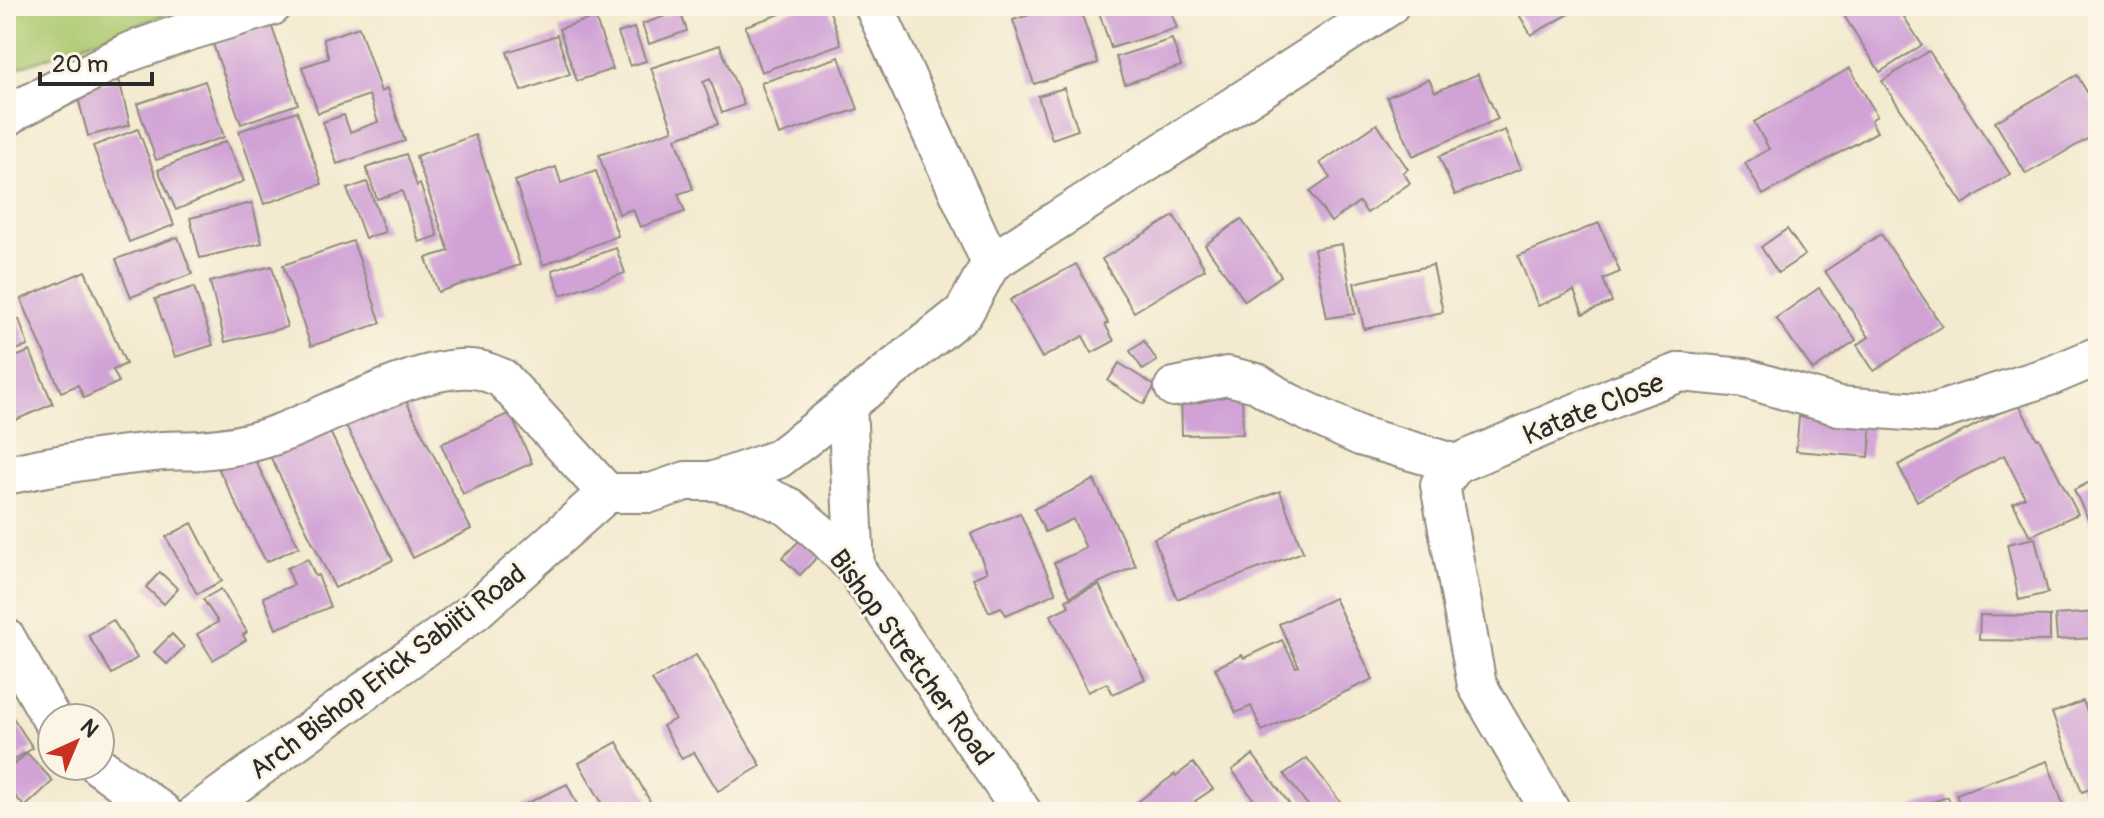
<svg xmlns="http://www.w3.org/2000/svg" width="2104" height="818" viewBox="0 0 2104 818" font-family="Pangolin,sans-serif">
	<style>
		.green { fill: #acc970; stroke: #6c7a4e; stroke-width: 2 }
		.building { fill: #d0a2d6 }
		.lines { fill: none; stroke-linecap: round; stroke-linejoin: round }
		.street-casing { stroke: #8f8a7d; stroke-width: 42 }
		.street { stroke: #fff; stroke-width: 38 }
		.labels { text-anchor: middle; stroke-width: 6; stroke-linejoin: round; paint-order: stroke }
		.street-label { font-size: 28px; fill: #2b2b2b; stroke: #fcf5e5 }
	</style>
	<rect width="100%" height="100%" fill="#fcf5e5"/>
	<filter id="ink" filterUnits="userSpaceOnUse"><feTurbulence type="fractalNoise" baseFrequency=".0125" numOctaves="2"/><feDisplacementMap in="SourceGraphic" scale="16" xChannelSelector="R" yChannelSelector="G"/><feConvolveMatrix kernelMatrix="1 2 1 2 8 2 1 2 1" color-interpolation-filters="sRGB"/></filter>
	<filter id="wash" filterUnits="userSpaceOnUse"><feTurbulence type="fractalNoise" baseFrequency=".006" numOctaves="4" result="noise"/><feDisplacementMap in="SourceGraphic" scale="32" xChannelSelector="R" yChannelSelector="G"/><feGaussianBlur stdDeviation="1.8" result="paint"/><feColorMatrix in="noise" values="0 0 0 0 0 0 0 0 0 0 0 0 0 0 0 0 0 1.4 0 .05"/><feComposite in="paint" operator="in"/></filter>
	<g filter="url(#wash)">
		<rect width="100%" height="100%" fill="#f3eacf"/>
		<path class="green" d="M6,6H190L6,72Z"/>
		<g id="blocks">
			<g class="building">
				<path d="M804,6H828L841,44L761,72L745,26Z"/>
				<path d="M1058,6H1079L1098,63L1034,84L1013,20Z"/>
				<path d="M1097,6H1169L1177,28L1111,48Z"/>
				<path d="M1514,6H1584L1531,35Z"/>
				<path d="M1838,6H1897L1922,45L1880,72Z"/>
				<path d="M680,11L687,31L649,44L642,24Z"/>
				<path d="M595,17L613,69L577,81L559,29Z"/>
				<path d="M271,24L298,104L241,124L213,44Z"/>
				<path d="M359,27L381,92L387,89L405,141L337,164L323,122L344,115L350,132L378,122L369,95L318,113L302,67L329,58L323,39Z"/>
				<path d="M634,28L646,61L630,66L618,33Z"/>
				<path d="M557,35L570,74L521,91L507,52Z"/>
				<path d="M1172,39L1181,66L1125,84L1116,57Z"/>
				<path d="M720,45L744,105L722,113L710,79L703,82L718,124L676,138L693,189L678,194L685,212L640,227L633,209L619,214L599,155L673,130L651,68Z"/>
				<path d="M1929,51L2010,174L1963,204L1882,81Z"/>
				<path d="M839,57L858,109L779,135L761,83Z"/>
				<path d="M1850,68L1877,116L1871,120L1877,132L1763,195L1745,163L1769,149L1754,122Z"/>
				<path d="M1478,74L1498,119L1413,156L1387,97L1429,79L1435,92Z"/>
				<path d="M2077,75L2098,111V133L2026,174L1995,122Z"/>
				<path d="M119,79L130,125L88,136L76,90Z"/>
				<path d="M205,81L224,137L156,160L137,104Z"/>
				<path d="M1064,88L1078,130L1052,139L1038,96Z"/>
				<path d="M297,111L322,184L264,204L239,131Z"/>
				<path d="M1377,124L1408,169L1403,172L1410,183L1367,213L1359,202L1331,222L1310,192L1330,178L1320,163Z"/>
				<path d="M138,129L174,225L129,242L93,146Z"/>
				<path d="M1505,130L1521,169L1455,195L1439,156Z"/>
				<path d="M475,135L520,265L438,292L426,258L449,251L416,156Z"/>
				<path d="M226,141L244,181L176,210L158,170Z"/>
				<path d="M406,154L417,186L420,184L438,236L419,242L402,191L377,199L366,168Z"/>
				<path d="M556,167L561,183L596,171L618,236L543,265L515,181Z"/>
				<path d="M367,182L385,232L365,238L347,189Z"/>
				<path d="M252,203L262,243L200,258L190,218Z"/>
				<path d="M1174,216L1205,269L1134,312L1102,259Z"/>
				<path d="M1241,219L1281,276L1245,301L1205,245Z"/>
				<path d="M1599,223L1620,272L1603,279L1612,302L1583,314L1574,291L1538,306L1518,256Z"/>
				<path d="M1787,229L1805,255L1778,273L1761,247Z"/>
				<path d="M1881,234L1942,326L1874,371L1857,345L1869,337L1825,271Z"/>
				<path d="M178,237L192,274L131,297L116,259Z"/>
				<path d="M353,241L381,323L311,346L283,265Z"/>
				<path d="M1342,244L1355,314L1327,318L1314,249Z"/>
				<path d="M616,248L625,273L561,295L552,270Z"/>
				<path d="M1076,264L1108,323L1105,324L1114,341L1092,353L1083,336L1042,358L1010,300Z"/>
				<path d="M1433,265L1443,312L1364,329L1354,283Z"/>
				<path d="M272,266L287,327L225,342L210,282Z"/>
				<path d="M85,271L126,364L113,370L119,382L84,398L78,385L61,392L21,299Z"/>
				<path d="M194,287L213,345L175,357L155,299Z"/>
				<path d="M1819,288L1856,340L1813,370L1776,318Z"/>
				<path d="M19,319L28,346L6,353V323Z"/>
				<path d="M1144,341L1157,361L1143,370L1130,351Z"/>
				<path d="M30,351L53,404L6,424V361Z"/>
				<path d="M1119,363L1155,386L1144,404L1108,381Z"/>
				<path d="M402,393L471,529L413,558L344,422Z"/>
				<path d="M1181,393H1242L1243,434L1182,435Z"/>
				<path d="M2018,403L2037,439L2039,438L2078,514L2030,536L2013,503L2025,497L2004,455L1917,501L1898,465Z"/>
				<path d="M510,413L532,463L463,494L441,444Z"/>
				<path d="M1799,417L1872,423L1869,457L1796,451Z"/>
				<path d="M327,426L393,560L335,588L269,454Z"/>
				<path d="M251,452L299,547L266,562L218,468Z"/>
				<path d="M2098,478V529L2094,531L2074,490Z"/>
				<path d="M1094,480L1136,566L1070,596L1054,563L1086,548L1073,519L1045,532L1034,509Z"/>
				<path d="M1280,491L1303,552L1177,599L1154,538Z"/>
				<path d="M1020,513L1056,593L1006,615L1001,607L989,612L973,578L987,572L971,534Z"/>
				<path d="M192,523L222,581L197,594L166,537Z"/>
				<path d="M806,534L823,551L800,575L782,558Z"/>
				<path d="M2035,538L2048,593L2019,600L2007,544Z"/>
				<path d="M308,559L315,576L318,575L330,607L276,629L263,597L294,585L287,568Z"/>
				<path d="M160,572L178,589L164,604L146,587Z"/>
				<path d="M1099,585L1145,679L1113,694L1107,683L1088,692L1051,615L1069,606L1066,600Z"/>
				<path d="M221,589L247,632L243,635L246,640L213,660L197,634L218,622L203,599Z"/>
				<path d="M1334,598L1373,679L1262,731L1251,706L1236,713L1215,668L1242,655L1244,658L1282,640L1296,667L1299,666L1279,624Z"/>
				<path d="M2098,612V638L2057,640L2055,615Z"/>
				<path d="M1980,615L2050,616V641L1979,640Z"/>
				<path d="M113,620L137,658L112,674L88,635Z"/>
				<path d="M172,634L184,647L167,664L154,652Z"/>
				<path d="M696,655L761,766L718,791L694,752L682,759L663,726L675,719L652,680Z"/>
				<path d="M2083,701L2098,740V786L2082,792L2052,713Z"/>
				<path d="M6,707L33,748L6,765Z"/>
				<path d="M617,742L656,812H607L579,763Z"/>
				<path d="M27,753L53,781L25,807L6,786V772Z"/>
				<path d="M1253,755L1293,809L1289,812H1263L1232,770Z"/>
				<path d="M1307,758L1348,812H1313L1284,774Z"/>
				<path d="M2047,761L2066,812H1962L1956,794Z"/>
				<path d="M1193,763L1213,789L1195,801L1203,812H1124L1175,774L1176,776Z"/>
				<path d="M567,784L581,812H523L521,806Z"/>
				<path d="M1948,797L1953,812H1902V811Z"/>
			</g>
		</g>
	</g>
	<g filter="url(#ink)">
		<use href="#blocks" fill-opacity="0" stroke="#8f8a7d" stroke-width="2"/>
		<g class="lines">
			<defs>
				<g id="street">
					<path d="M874,6L991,263"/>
					<path d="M6,118L17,110L127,53L186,32L272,6"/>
					<path d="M1174,387L1227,376L1257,383L1287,402L1360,436L1456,464"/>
					<path d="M847,404L855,568"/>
					<path d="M6,475C58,464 110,456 163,451C175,450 187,451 200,450C228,448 256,443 283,432C331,414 429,360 479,370C486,371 494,375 502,378L607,493"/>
					<path d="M714,481L778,459L808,436L964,312L991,263L1389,6"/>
					<path d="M607,493H651L686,481H714L750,489L789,507L827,539L855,568L1022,812"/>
					<path d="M6,638L52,720"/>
					<path d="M99,766L162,812"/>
					<path d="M198,812L475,611L607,493"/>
					<path d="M1551,812L1477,685L1440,485L1456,464L1618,395L1681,372L1744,378L1839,406L1933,413L2053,375L2098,356"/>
				</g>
			</defs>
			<use href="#street" class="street-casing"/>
			<use href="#street" class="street"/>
		</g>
	</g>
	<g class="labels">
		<g class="street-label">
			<text transform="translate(1593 408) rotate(-22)" y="10">Katate Close</text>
			<text transform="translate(912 657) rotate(54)" y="10">Bishop Stretcher Road</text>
			<text transform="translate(387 671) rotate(-37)" y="10">Arch Bishop Erick Sabiiti Road</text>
		</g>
	</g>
	<rect width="2104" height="818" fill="none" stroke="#fcf5e5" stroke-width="32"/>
	<g transform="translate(76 742) rotate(44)"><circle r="38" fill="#fcf5e5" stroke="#a8a49b" stroke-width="2"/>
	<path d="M0-6L14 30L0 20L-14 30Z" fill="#c8321e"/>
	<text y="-12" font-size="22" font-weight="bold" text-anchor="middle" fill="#2b2b2b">N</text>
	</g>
	<path d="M40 72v12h112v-12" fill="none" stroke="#2b2b2b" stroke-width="4"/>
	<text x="52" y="72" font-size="24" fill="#2b2b2b" stroke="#fcf5e5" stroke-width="6" paint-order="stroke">20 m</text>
</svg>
